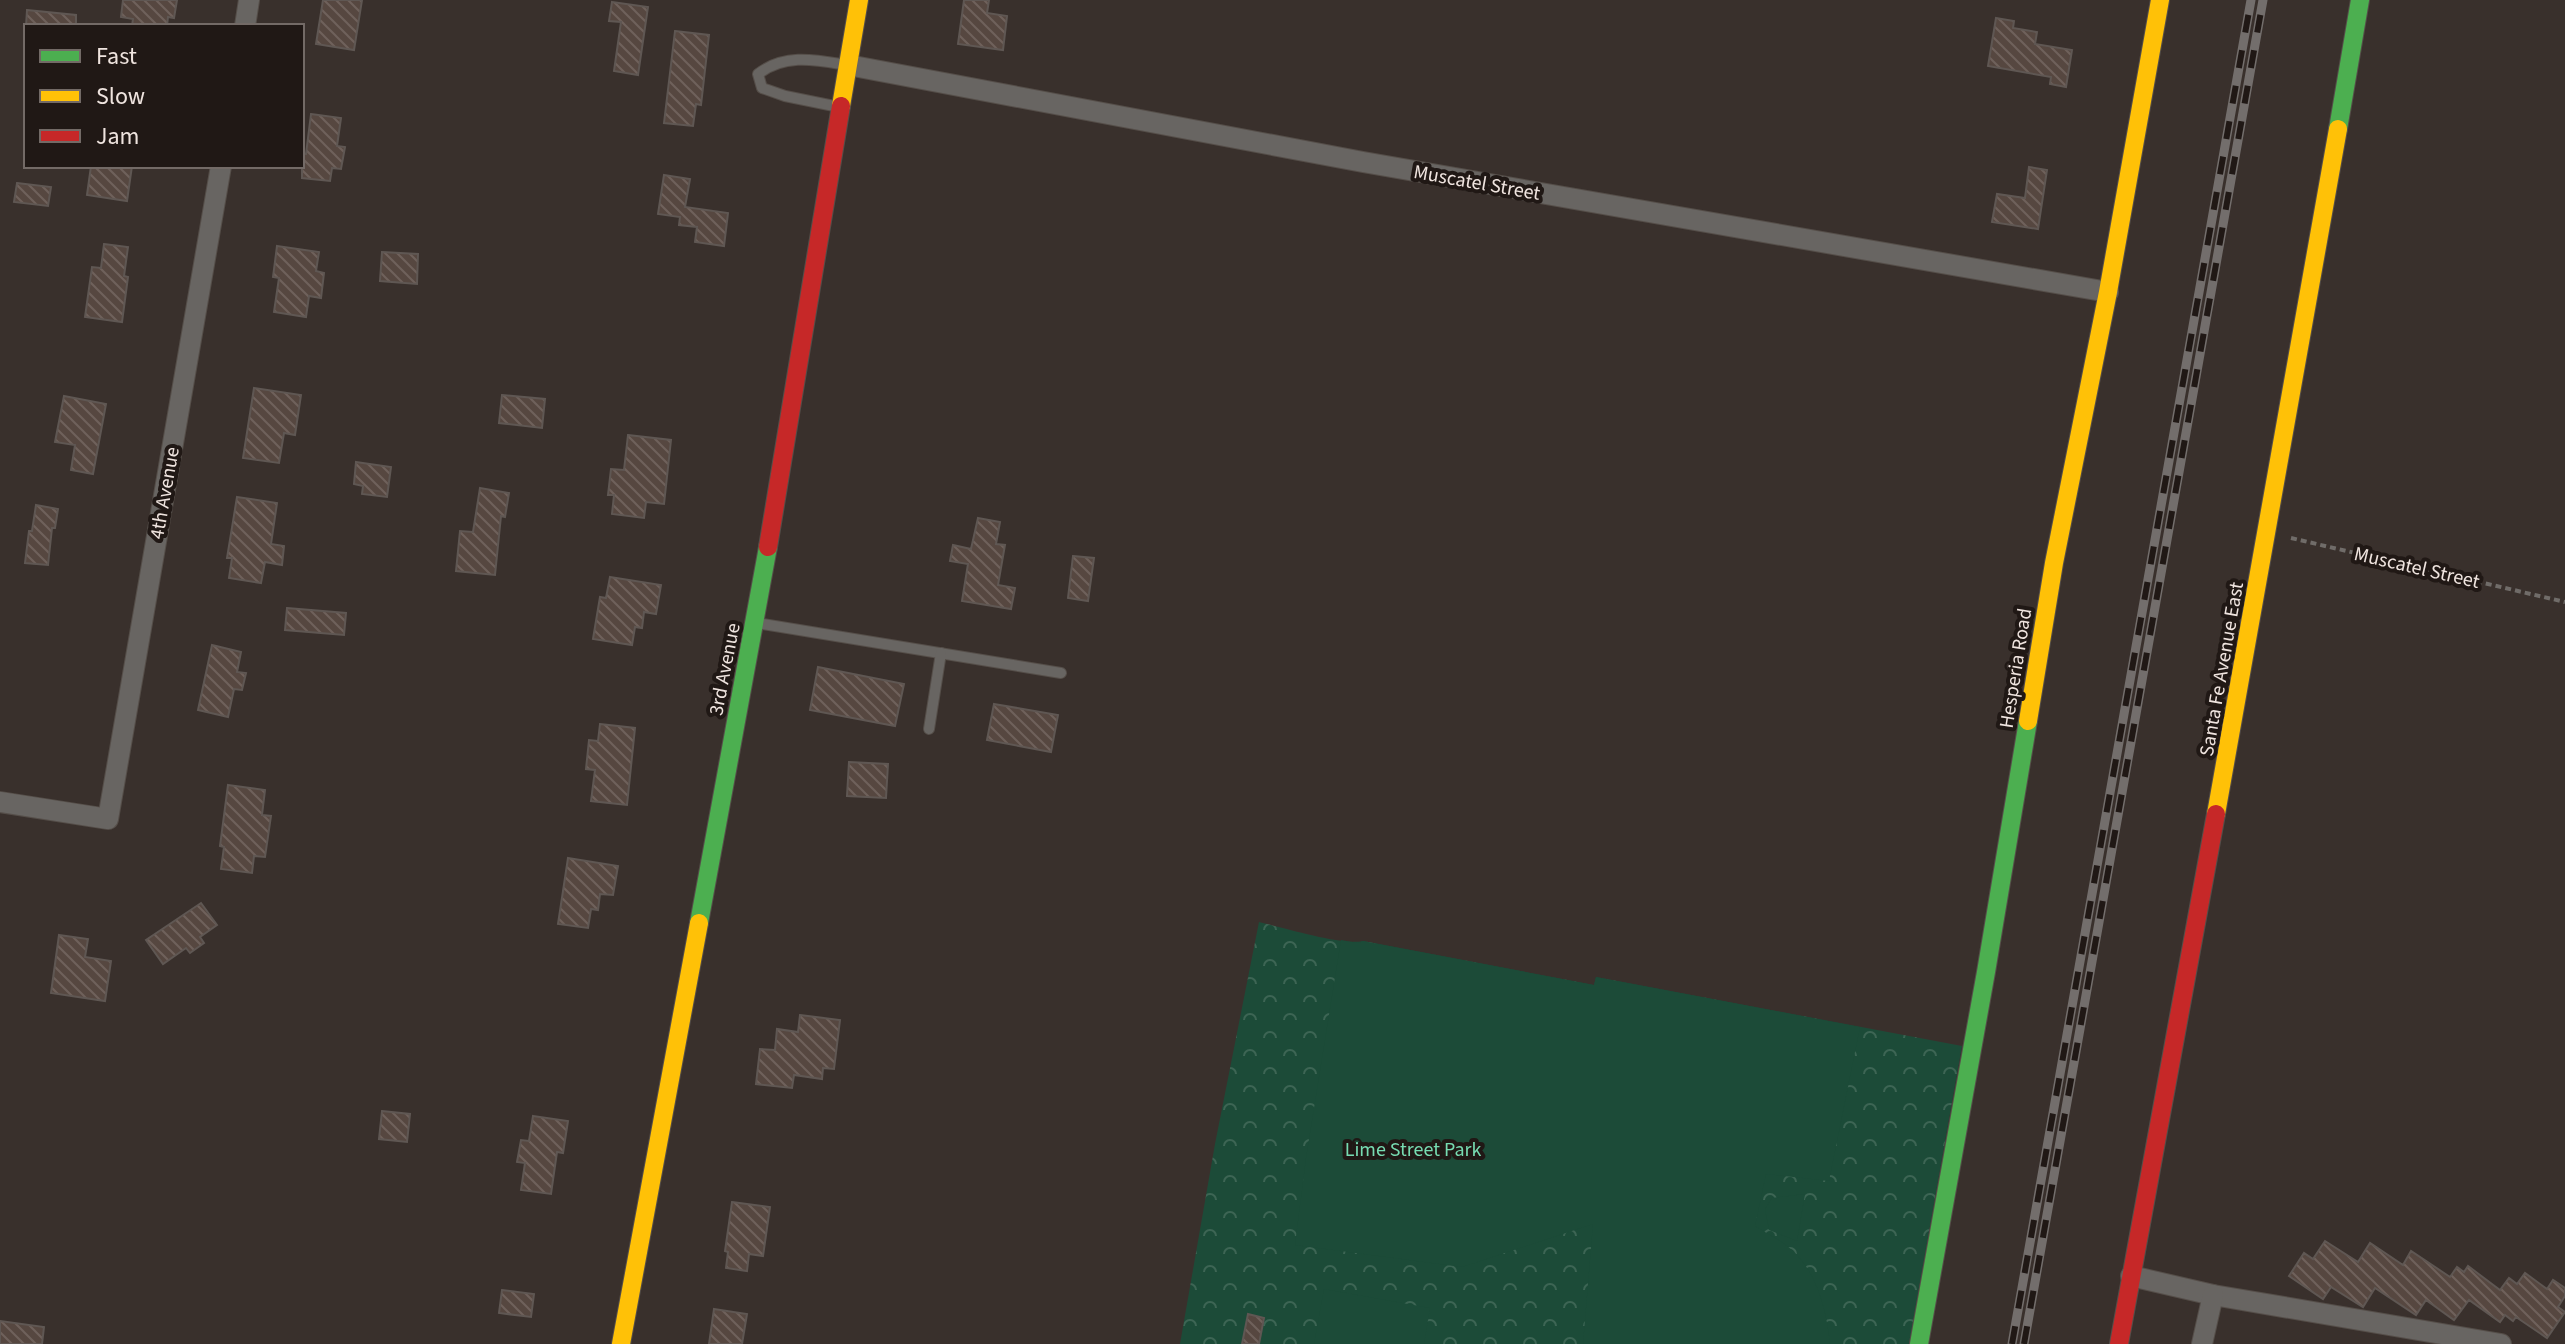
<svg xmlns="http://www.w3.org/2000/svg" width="2565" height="1344" viewBox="0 0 2565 1344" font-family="'Source Sans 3',sans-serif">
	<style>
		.park { fill: url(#park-crowns) }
		.pitch { fill: #1c4b38 }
		.building { fill: url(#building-back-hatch); stroke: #5f5753; stroke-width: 2 }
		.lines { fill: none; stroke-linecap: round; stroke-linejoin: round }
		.lane-casing { stroke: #554e49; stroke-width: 12 }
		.street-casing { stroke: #554e49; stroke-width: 22 }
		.fast-casing { stroke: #554e49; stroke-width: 20 }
		.slow-casing { stroke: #554e49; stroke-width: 20 }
		.jam-casing { stroke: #554e49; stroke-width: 20 }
		.path { stroke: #706c69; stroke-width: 4; stroke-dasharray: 6 4; stroke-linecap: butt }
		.lane { stroke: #686562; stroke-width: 10 }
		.street { stroke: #686562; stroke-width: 20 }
		.fast { stroke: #4caf50; stroke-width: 18 }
		.slow { stroke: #ffc107; stroke-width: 18 }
		.jam { stroke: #c62828; stroke-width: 18 }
		.rail-casing { stroke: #736e6c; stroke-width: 9 }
		.rail { stroke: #201815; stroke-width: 6; stroke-dasharray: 18; stroke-linecap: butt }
		.labels { text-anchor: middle; stroke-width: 8; stroke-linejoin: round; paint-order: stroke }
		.street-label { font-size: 20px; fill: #efe4df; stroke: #201815 }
		.park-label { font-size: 20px; fill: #77dcb2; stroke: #201815 }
	</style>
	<defs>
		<pattern id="park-crowns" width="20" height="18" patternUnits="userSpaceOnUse" patternTransform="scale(2)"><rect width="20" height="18" fill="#1c4b38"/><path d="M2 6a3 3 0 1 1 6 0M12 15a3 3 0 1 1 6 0" fill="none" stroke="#3d6554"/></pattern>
		<pattern id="building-back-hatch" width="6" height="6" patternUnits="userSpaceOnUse" patternTransform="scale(2)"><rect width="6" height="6" fill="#564740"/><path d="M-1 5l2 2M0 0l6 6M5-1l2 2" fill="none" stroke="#6f615b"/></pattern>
	</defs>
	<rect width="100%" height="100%" fill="#39302c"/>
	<path class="park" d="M1259,922C1282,927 1343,946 1363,941L1594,985L1596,977L1962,1046L1909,1344H1180L1215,1144Z"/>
	<g class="pitch">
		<path d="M1341,940L1358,943L1363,941L1594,985L1596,977L1860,1027L1829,1181L1766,1174L1755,1226C1767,1234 1781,1240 1792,1250C1817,1272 1827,1312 1830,1344H1583L1593,1224L1462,1267L1295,1245L1306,1158Z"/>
		<path d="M1805,1194L1797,1241L1769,1230L1765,1209L1772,1198Z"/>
		<path d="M1324,1289L1430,1308L1424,1344H1314Z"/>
	</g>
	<g class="building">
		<path d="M123,0H177L174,18L168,17L167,26H132L133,19L121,17Z"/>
		<path d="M323,0H362L354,50L316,44Z"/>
		<path d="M964,0H989L987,13L1007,16L1003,50L958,44Z"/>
		<path d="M612,2L648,7L638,75L614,71L621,22L609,21Z"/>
		<path d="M27,10L76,15V26H26Z"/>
		<path d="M1996,18L2014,21L2013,28L2037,32L2035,44L2072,50L2066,87L2050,84L2051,77L1988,66Z"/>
		<path d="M675,31L709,35L701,105L696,104L693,126L664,123Z"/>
		<path d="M311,114L341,118L337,146L345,147L341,169L332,168L330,181L302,178V153L306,154Z"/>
		<path d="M91,166H132L127,201L87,195Z"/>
		<path d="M2029,167L2047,170L2038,229L1992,222L1997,194L2025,198Z"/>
		<path d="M664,175L690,179L685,207L728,213L724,246L695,242L697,227L679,225L680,217L658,214Z"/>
		<path d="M17,183L51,187L48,206L14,202Z"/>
		<path d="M104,244L128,247L124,276L128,277L122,322L85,317L92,267L101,268Z"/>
		<path d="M277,246L319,252L316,271L324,273L321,298L309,296L306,317L274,312L279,278L273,277Z"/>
		<path d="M382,252L418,254L417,284L380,281Z"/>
		<path d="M254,388L301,395L295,435L284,433L279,463L243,458Z"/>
		<path d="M502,395L545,399L542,428L499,423Z"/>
		<path d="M64,396L106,404L93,474L71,470L75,445L55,442Z"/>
		<path d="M628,435L671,440L664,504L646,502L644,518L612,514L614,495H608L611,469L624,470Z"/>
		<path d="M356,462L391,467L387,497L362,494L363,486L354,484Z"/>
		<path d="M480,488L509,493L505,517L501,516L495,575L456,571L460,531L473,532Z"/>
		<path d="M237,497L277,503L271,544L284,546L282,565L265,562L261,583L229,578L232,558H227Z"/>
		<path d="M36,505L58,509L55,528H52L48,565L25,563L29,531H32Z"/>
		<path d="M978,518L1000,522L996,544L1005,545L998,585L1015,588L1011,609L962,601L968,564L950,561L953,545L971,549Z"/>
		<path d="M1073,556L1094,558L1088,601L1068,598Z"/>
		<path d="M610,577L661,585L656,614L644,612L642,628L635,627L632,645L593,639L600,597L606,598Z"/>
		<path d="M287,608L346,613L344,635L285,630Z"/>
		<path d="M212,645L241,652L237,672L246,673L242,690L234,689L228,717L198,710Z"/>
		<path d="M818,667L904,684L895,726L810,710Z"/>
		<path d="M994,704L1058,715L1051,752L987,740Z"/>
		<path d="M600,724L635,728L627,805L591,801L595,770L586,769L589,740L598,741Z"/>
		<path d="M849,762L888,764L886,798L847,796Z"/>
		<path d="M228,785L265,790L262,815L271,816L265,857L254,856L252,873L221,869L224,847L220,846Z"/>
		<path d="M568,858L618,866L613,895L600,894L598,910L591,909L588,928L558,924Z"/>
		<path d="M201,903L217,925L200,937L204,943L190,953L186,948L163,964L146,940Z"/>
		<path d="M59,935L88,939L85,957L111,961L105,1001L51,993Z"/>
		<path d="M800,1015L840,1020L834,1069L823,1068L822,1079L794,1075L792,1088L756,1084L760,1049L775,1050L777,1029L798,1032Z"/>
		<path d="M382,1111L410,1114L407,1142L379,1139Z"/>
		<path d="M533,1116L568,1121L563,1153L557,1152L551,1194L521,1190L525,1163L517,1162L521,1140L529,1141Z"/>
		<path d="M732,1202L770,1207L763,1256L749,1254L747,1271L726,1268L728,1252L725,1251Z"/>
		<path d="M2325,1241L2358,1262L2370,1243L2403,1265L2411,1251L2450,1277L2457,1267L2464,1272L2468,1266L2500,1290L2509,1278L2517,1284L2525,1273L2547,1289L2553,1280L2565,1288V1296L2558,1307L2565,1312L2547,1338L2516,1317L2513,1321L2505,1315L2500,1322L2469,1300L2454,1320L2426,1300L2416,1315L2375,1288L2363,1307L2331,1287L2323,1299L2289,1276L2304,1253L2313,1259Z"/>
		<path d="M502,1290L534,1294L531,1317L499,1313Z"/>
		<path d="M714,1309L747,1314L742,1344H709Z"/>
		<path d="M1248,1314L1264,1318L1259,1344H1242Z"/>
		<path d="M0,1321L44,1327L42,1344H0Z"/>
	</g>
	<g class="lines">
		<defs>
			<g id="lane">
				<path d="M839,107L785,96L762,88L758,74C785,53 816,60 847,65"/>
				<path d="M757,623L1061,673"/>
				<path d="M929,729L941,653"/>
			</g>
			<g id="street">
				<path d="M245,26L249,0"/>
				<path d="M848,65L1363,162L2108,292"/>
				<path d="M0,802L108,819L221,166"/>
				<path d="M2131,1276L2213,1295L2501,1344"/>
				<path d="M2202,1344L2213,1295"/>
			</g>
			<g id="fast">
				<path d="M2338,129L2360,0"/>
				<path d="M699,923L768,547"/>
				<path d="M1919,1344L1986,972L2028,721"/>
			</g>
			<g id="slow">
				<path d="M841,106L859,0"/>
				<path d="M2028,721L2054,563L2108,292L2160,0"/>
				<path d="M2216,814L2338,129"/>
				<path d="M621,1344L699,923"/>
			</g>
			<g id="jam">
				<path d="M768,547L841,106"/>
				<path d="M2119,1344L2216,814"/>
			</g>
		</defs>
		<use href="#lane" class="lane-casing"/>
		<use href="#street" class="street-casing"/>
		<use href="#fast" class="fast-casing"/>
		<use href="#slow" class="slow-casing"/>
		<use href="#jam" class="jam-casing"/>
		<path class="path" d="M2291,538L2565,602"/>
		<use href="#lane" class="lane"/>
		<use href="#street" class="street"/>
		<use href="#fast" class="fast"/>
		<use href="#slow" class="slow"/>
		<use href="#jam" class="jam"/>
		<defs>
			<g id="rail">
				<path d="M2012,1344L2251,0"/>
				<path d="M2024,1344L2263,0"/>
			</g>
		</defs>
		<use href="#rail" class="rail-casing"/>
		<use href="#rail" class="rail"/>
	</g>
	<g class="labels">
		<g class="street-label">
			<text transform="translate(1477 182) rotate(10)" y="7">Muscatel Street</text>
			<text transform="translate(164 493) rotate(-80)" y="7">4th Avenue</text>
			<text transform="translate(2417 567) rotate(13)" y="7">Muscatel Street</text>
			<text transform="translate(2015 668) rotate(-81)" y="7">Hesperia Road</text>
			<text transform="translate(724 669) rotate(-79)" y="7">3rd Avenue</text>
			<text transform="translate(2221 669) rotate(-80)" y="7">Santa Fe Avenue East</text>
		</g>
		<g class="park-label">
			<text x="1413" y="1156">Lime Street Park</text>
		</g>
	</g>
	<rect x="24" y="24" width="280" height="144" fill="#201815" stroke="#736a66" stroke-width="2"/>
	<rect x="40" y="50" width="40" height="12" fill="#4caf50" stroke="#736a66" stroke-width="2"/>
	<text x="96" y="64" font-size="24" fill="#efe4df">Fast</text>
	<rect x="40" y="90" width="40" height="12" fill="#ffc107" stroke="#736a66" stroke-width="2"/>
	<text x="96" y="104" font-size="24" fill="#efe4df">Slow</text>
	<rect x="40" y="130" width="40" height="12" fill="#c62828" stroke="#736a66" stroke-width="2"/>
	<text x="96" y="144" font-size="24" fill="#efe4df">Jam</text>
</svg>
